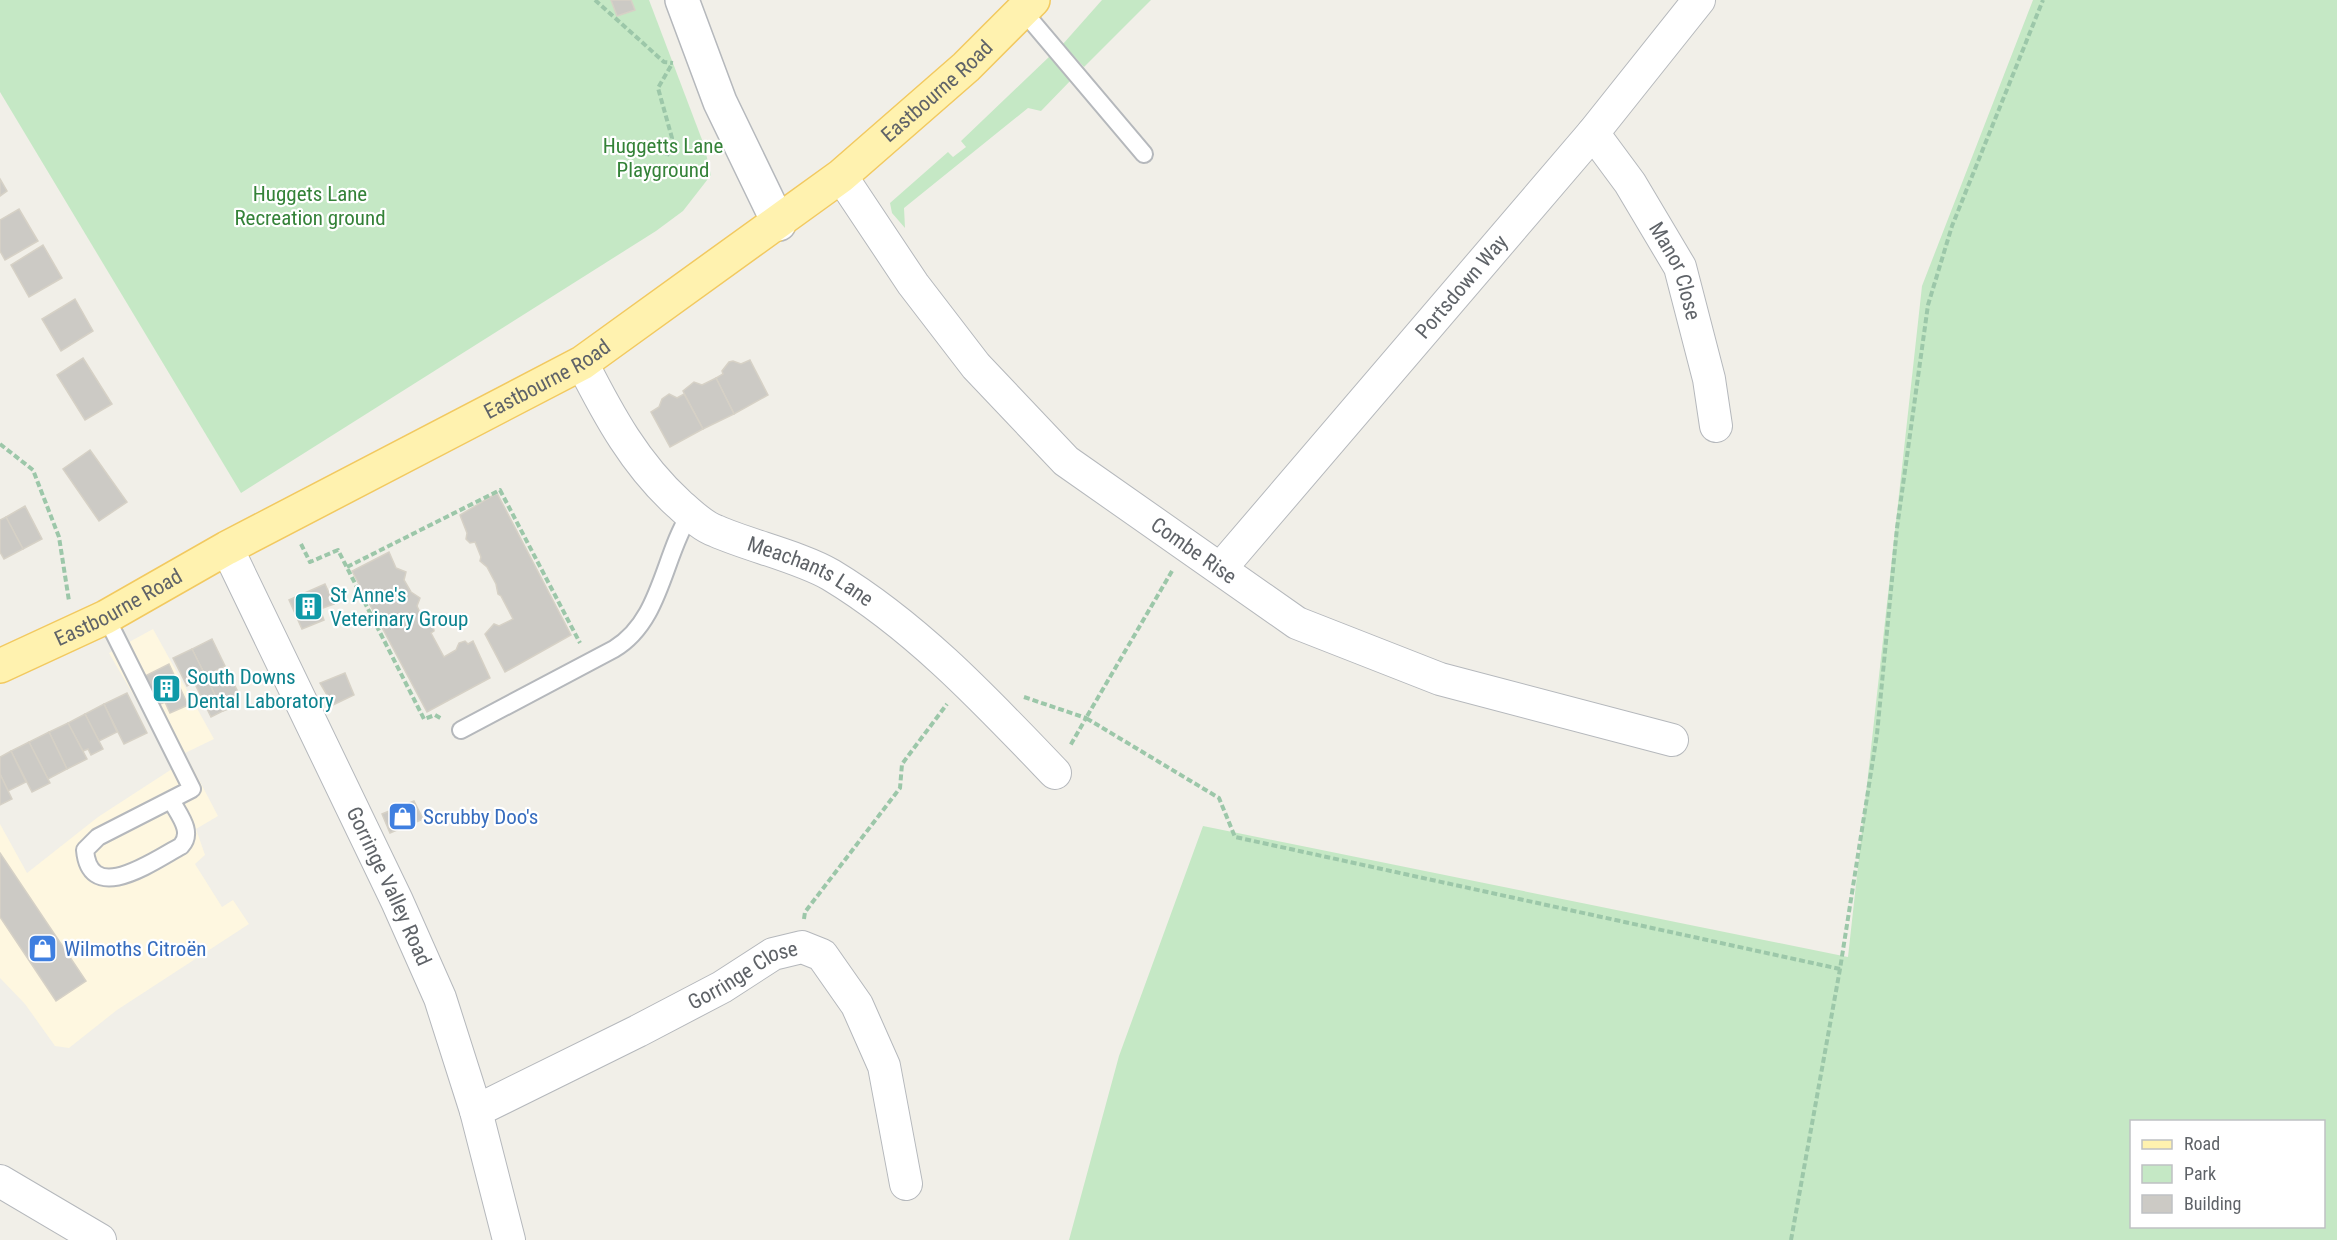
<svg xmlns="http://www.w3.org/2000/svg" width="2337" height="1240" viewBox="0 0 2337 1240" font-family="'Roboto Condensed',sans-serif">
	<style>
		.commercial { fill: #fef7e0 }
		.green { fill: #c5e8c5; fill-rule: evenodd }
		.building { fill: #cccac5; stroke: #d6d1c6; stroke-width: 1.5 }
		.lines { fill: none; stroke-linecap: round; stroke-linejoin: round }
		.service-casing { stroke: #b5b8bc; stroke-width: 20 }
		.minor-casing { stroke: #b5b8bc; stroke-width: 34 }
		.tertiary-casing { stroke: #b5b8bc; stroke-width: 36 }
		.primary-casing { stroke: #f2c960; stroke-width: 36 }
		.path { stroke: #9cc7a9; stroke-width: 4; stroke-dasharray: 6 3; stroke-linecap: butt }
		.service { stroke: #fff; stroke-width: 16 }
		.minor { stroke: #fff; stroke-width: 32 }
		.tertiary { stroke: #fff; stroke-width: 33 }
		.primary { stroke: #fff2af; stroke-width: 33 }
		.labels { text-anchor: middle; stroke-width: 4.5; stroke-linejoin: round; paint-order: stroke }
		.street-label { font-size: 21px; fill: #5f6368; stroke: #fff }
		.park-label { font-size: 21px; fill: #348238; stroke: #fff }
		.culture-label { font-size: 21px; fill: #0d838f; stroke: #fff; text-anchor: start }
		.shop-label { font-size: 21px; fill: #366cbe; stroke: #fff; text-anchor: start }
	</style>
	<rect width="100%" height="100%" fill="#f1efe8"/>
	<path class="commercial" d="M153,629L214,739L185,753L218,816L196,829L205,855L195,864L222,907L233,900L249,924L117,1010L69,1048L55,1046L25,1004L0,978V824L27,873L98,817L175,767L109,653Z"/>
	<g class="green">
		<path d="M0,0H649L704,145L711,175L683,211L656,231L241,493L0,92Z"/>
		<path d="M1102,0H1151L1084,67L1063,44Z"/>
		<path d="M2033,0H2337V1240H1069L1119,1056L1203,826L1848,957L1922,286ZM2132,1122H2324V1226H2132Z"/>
		<path d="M1050,56L1073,78L1041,111L1028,108L904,208L905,228L892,213L890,203L948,152L953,157L966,147L961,141Z"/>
	</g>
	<g class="building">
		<path d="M611,0H631L635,10L617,16Z"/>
		<path d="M0,179L7,191L0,196Z"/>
		<path d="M19,209L38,241L5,260L0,251V220Z"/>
		<path d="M43,245L62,278L29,297L11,265Z"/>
		<path d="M75,299L93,331L61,351L42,319Z"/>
		<path d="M83,358L112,404L85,420L57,375Z"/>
		<path d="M750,360L768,395L734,414L716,378L723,374L722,371L729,362L733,361L741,364Z"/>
		<path d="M716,378L734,414L703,429L683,391L694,382L702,385Z"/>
		<path d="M669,394L677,398L684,394L703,429L670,447L651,412L659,407L662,399Z"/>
		<path d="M90,450L127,502L99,521L63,469Z"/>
		<path d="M497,493L571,635L505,672L485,634L494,624L499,626L513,619L501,596L498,594L496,584L487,567L480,561L481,557L475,542L470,543L466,539L467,533L460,515Z"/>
		<path d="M25,506L42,539L23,549L6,517Z"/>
		<path d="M6,517L23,549L4,559L0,552V520Z"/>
		<path d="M389,552L396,568L406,572L404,580L411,592L420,598L417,606L423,619L433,623L434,631L431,633L444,657L456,650L459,643L465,641L468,644L473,641L490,678L427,712L352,571Z"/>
		<path d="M325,584L334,604L320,609L324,620L302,629L289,600Z"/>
		<path d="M212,639L225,666L215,671L223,687L233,682L239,694L229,699L233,707L223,711L192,649Z"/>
		<path d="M192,649L223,711L211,717L194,682L187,686L173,658Z"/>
		<path d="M169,664L188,705L170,713L165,702L158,705L145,676Z"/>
		<path d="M345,673L354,695L333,705L320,683Z"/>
		<path d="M127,693L147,733L124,744L104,704Z"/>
		<path d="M104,704L117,732L99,741L85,714Z"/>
		<path d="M85,714L103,749L91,755L88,749L83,751L68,723Z"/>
		<path d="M68,723L87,759L67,769L49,732Z"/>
		<path d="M49,732L67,769L48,779L29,742Z"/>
		<path d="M29,742L50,783L32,792L11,751Z"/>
		<path d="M11,751L26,782L8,791L0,774V757Z"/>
		<path d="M0,774L12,799L0,805Z"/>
		<path d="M414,801L423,819L390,833L382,814Z"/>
		<path d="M0,853L86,981L56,1001L0,917Z"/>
	</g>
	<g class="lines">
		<defs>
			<g id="service">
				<path d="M1023,11L1144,154"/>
				<path d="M106,617L192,789L98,837L85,850C90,907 155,860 181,846C194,832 179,815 171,800"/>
				<path d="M461,730L614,649C661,621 663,557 690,514"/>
			</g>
			<g id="minor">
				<path id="s1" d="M1593,133L1630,183L1680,267L1709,379L1716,426"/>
				<path id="s2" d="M841,176L913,284L976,366L1066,461L1297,623L1440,679L1672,740"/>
				<path id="s3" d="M582,363C609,416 635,464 679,504C690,514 702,526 716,531C750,546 800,557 831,575C917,627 986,701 1055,773"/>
				<path id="s4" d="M227,548L397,901L440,998L476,1111L509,1240"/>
				<path id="s5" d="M1221,568L1593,133L1699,0"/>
				<path id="s6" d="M476,1111L638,1031L722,987L773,954L802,947L822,955L857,1005L884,1066L906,1184"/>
				<path d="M0,1181L100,1240"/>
			</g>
			<path id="tertiary" d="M682,0L720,102L779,224"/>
			<g id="primary">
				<path id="s7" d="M0,666L106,617L227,548L582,363L841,176L966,67L1033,0"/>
			</g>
		</defs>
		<use href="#service" class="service-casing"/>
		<use href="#minor" class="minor-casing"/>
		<use href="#tertiary" class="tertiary-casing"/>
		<use href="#primary" class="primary-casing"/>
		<g class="path">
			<path d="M595,0L664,62L673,63"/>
			<path d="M667,156L672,138L658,88L672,64"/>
			<path d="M0,444L33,470L59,537L69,601"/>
			<path d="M301,544L310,562L338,550L424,719L435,715L442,719"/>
			<path d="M347,567L500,490L580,643"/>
			<path d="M1172,571L1086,718L1219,798L1235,837L1840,969"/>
			<path d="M1024,697L1086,718L1070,746"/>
			<path d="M804,919L805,912L900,788L902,764L947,704"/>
			<path d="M1791,1240L1840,969L1877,734L1897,528L1928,305L1952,226L2043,0"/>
		</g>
		<use href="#service" class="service"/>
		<use href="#minor" class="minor"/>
		<use href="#tertiary" class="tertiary"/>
		<use href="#primary" class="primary"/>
	</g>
	<defs>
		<symbol id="building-square" viewBox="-11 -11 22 22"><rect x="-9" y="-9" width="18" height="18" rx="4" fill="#0f9aa8" stroke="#fff"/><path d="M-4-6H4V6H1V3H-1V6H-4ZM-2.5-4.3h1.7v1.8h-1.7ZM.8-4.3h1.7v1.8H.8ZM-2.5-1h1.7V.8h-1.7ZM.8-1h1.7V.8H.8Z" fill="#fff"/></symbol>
		<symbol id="shop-square" viewBox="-11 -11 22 22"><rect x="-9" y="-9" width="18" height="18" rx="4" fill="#3f7fe0" stroke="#fff"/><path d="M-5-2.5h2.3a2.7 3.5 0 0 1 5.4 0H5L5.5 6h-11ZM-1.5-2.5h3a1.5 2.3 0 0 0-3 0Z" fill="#fff"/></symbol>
	</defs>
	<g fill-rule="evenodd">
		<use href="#building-square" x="292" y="590" width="33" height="33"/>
		<use href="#building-square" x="150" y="672" width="33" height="33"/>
		<use href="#shop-square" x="386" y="800" width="33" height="33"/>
		<use href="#shop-square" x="26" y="932" width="33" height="33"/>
	</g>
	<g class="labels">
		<g class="street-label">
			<text dy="7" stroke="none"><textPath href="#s7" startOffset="1104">Eastbourne Road</textPath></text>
			<text dy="7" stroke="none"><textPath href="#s1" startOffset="162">Manor Close</textPath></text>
			<text dy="7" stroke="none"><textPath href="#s5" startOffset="370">Portsdown Way</textPath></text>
			<text dy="7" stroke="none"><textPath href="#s7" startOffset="618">Eastbourne Road</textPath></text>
			<text dy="7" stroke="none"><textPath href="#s2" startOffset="520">Combe Rise</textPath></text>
			<text dy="7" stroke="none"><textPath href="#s3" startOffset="321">Meachants Lane</textPath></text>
			<text dy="7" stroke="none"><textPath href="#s7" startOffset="132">Eastbourne Road</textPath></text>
			<text dy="7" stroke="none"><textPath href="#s4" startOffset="375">Gorringe Valley Road</textPath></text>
			<text dy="7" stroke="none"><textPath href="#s6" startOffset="300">Gorringe Close</textPath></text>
		</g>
		<g class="park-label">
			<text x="663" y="153">Huggetts Lane<tspan x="663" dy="24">Playground</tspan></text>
			<text x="310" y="201">Huggets Lane<tspan x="310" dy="24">Recreation ground</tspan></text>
		</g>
		<g class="culture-label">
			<text x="330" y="602">St Anne's<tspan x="330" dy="24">Veterinary Group</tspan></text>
			<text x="187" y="684">South Downs<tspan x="187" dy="24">Dental Laboratory</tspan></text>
		</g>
		<g class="shop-label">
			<text x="423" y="824">Scrubby Doo's</text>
			<text x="64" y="956">Wilmoths Citroën</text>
		</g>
	</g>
	<rect x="2130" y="1120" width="195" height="108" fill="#ffffff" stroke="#bfc1c3" stroke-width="1.5"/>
	<rect x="2142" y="1140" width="30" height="9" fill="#fff2af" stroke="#bfc1c3" stroke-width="1.5"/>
	<text x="2184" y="1150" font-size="18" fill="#5f6368">Road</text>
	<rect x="2142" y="1165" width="30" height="18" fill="#c5e8c5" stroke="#bfc1c3" stroke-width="1.5"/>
	<text x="2184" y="1180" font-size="18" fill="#5f6368">Park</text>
	<rect x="2142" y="1195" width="30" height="18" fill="#cccac5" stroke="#bfc1c3" stroke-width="1.5"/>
	<text x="2184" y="1210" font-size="18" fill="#5f6368">Building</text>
</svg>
